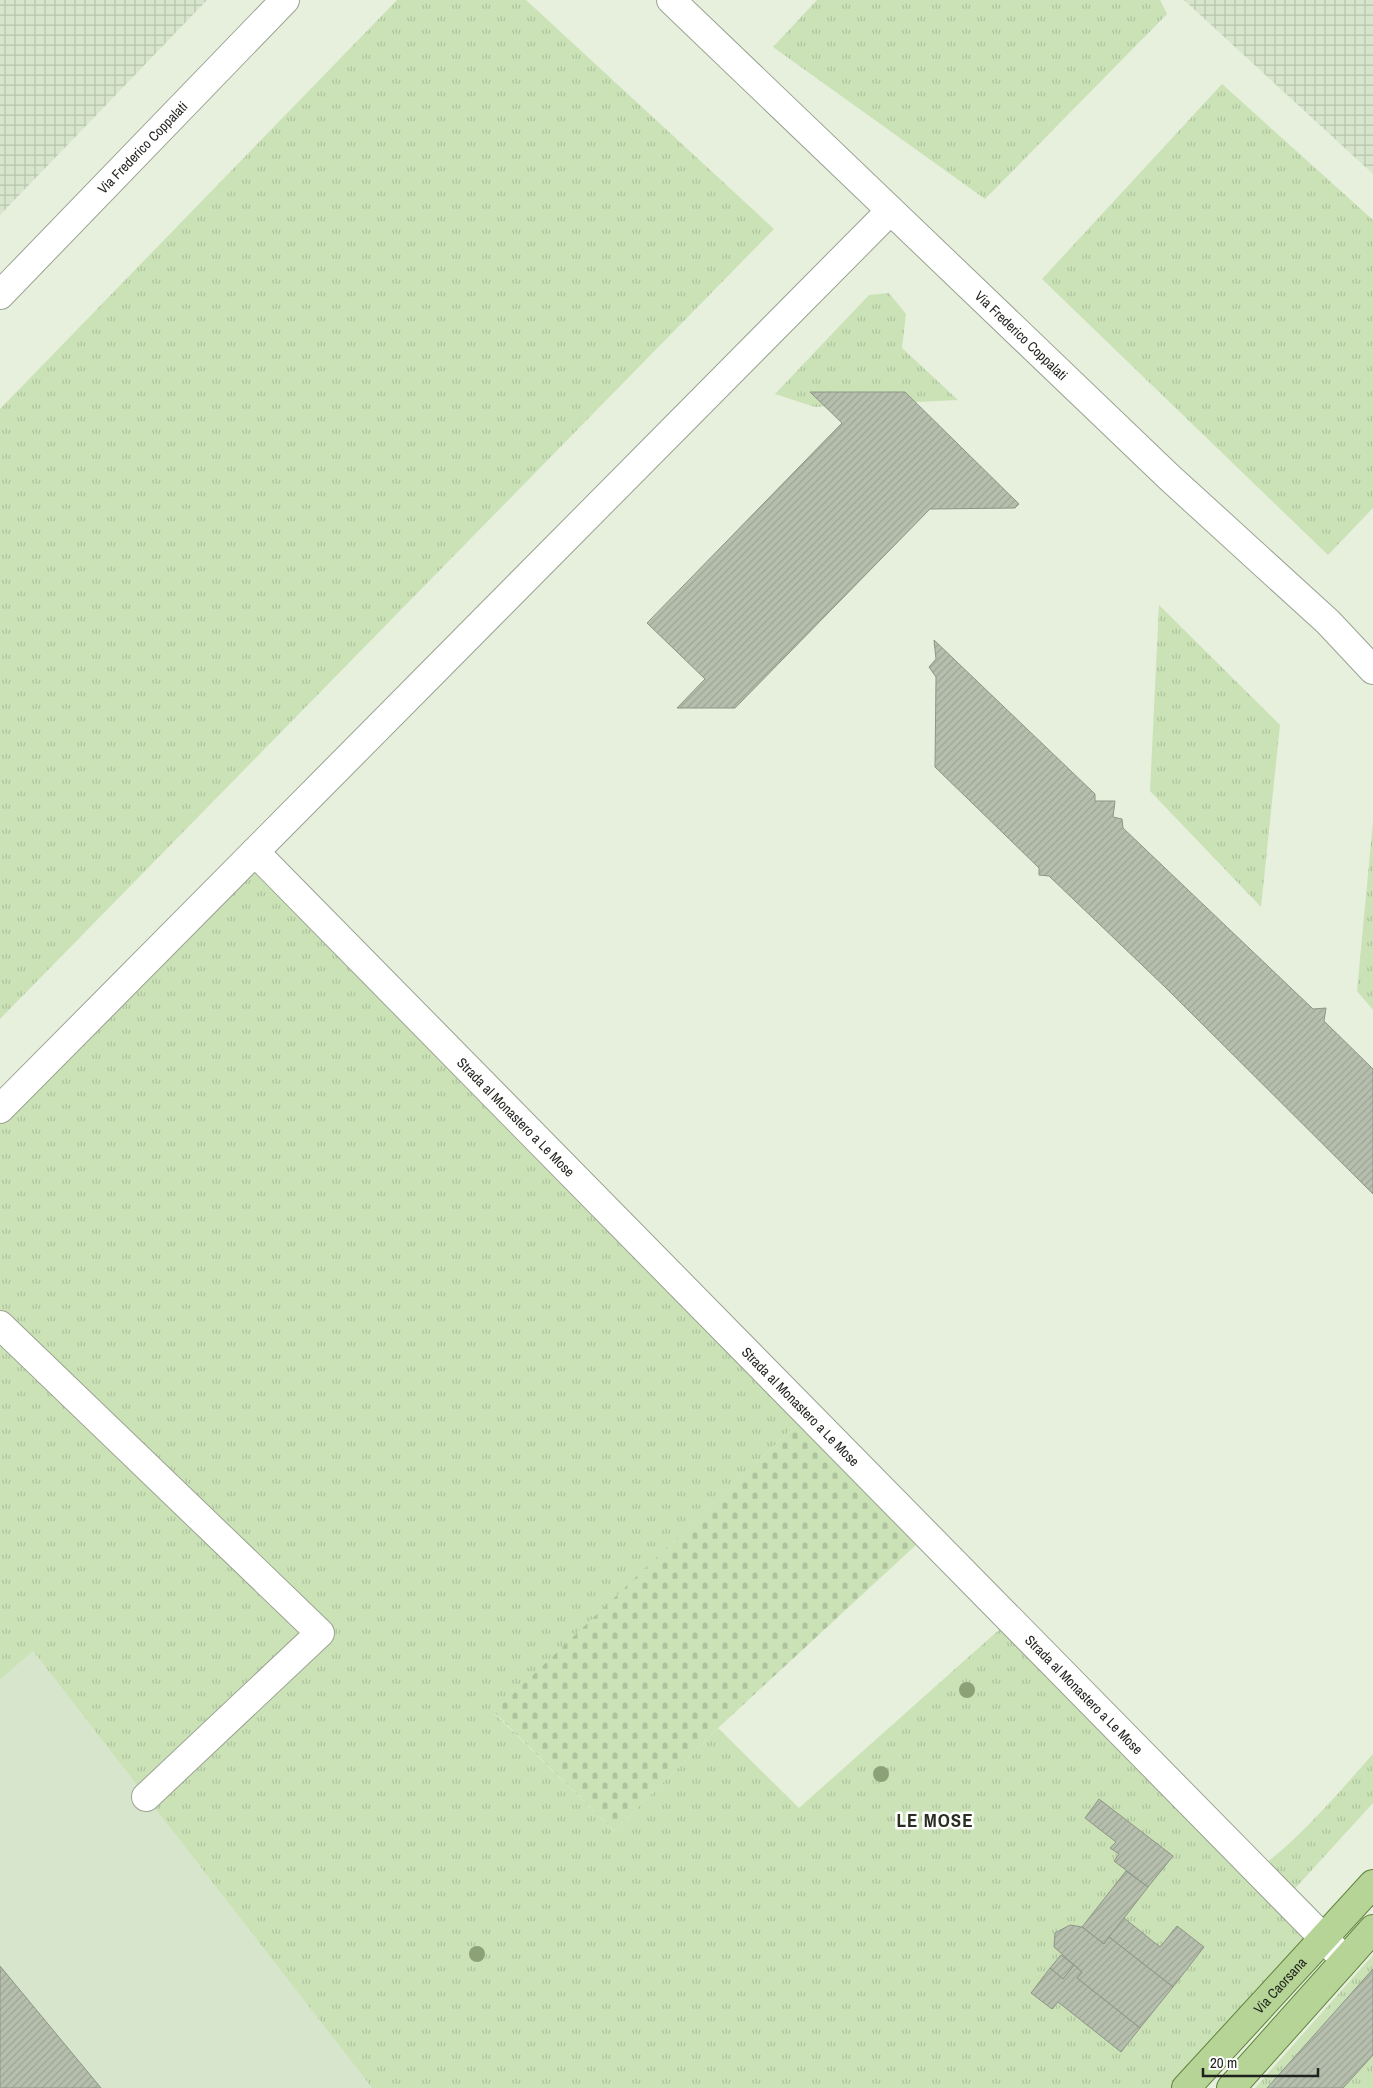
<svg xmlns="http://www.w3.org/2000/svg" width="1373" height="2088" viewBox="0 0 1373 2088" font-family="'Archivo Narrow',sans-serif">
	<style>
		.built { fill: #d7e5cc }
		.industrial { fill: url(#industrial-grid) }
		.grass { fill: url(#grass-tufts) }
		.cemetery { fill: url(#cemetery-stones) }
		.building { fill: url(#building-hatch); stroke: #8d9685 }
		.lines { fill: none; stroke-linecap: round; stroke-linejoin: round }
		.minor-casing { stroke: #9aa392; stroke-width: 30 }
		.major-casing { stroke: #61833e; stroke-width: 30 }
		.minor { stroke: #fff; stroke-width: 28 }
		.major { stroke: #b6d496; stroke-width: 28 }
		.tree { fill: #8da176 }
		.labels { text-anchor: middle; stroke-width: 5; stroke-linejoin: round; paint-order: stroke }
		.street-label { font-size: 14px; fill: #1f221c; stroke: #fff }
		.district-label { font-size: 19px; font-weight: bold; letter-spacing: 1px; fill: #282f21; stroke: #fff }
	</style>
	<defs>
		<pattern id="industrial-grid" width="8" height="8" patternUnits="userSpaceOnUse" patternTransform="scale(1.25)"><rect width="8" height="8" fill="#d7e5cc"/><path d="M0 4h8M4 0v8" fill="none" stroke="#b8c4af"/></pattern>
		<pattern id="grass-tufts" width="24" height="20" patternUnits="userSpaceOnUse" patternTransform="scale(1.25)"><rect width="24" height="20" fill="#cbe2b7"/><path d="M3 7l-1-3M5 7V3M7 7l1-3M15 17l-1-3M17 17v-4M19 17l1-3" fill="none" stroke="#aec29d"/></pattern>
		<pattern id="cemetery-stones" width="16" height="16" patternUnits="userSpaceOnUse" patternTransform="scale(1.25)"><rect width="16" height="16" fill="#cbe2b7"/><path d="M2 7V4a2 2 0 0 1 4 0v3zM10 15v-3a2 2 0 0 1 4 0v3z" fill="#aec29d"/></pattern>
		<pattern id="building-hatch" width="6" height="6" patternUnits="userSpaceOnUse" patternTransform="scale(1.25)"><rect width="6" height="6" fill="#b6bfae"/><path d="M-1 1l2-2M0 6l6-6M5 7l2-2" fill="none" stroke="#9ca495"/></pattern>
	</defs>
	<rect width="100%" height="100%" fill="#e6f0dd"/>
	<path class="built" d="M33,1651L372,2088H0V1680Z"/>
	<g class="industrial">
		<path d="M0,0H207L0,215Z"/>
		<path d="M1184,0H1373V174Z"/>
	</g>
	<g class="grass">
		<path d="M397,0H526L774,229L0,1019V409Z"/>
		<path d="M817,0H1160L1167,14L985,199L773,47Z"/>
		<path d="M1222,84L1373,220V508L1328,555L1042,279Z"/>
		<path d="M889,293L906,314L902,348L958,400L815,407L775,394L869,295Z"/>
		<path d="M1159,605L1280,725L1261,907L1150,791Z"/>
		<path d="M1373,821V1010L1357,991Z"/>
		<path d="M244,861L798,1423L494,1713L614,1831L718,1728L799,1808L1001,1628L1317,1942L1177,2088H372L33,1651L0,1680V1111Z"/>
		<path d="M1373,1754V1803L1290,1894L1266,1863C1306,1832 1339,1792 1373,1754Z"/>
		<path d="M1373,1955V2088H1255Z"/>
	</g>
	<path class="cemetery" d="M798,1423L916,1545L718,1728L614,1831L494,1712Z"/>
	<g class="building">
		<path d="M810,392H905L1019,504L1015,508L930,509L735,708H677L705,679L647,623L842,423Z"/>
		<path d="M934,640L1095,794V801H1115L1113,817L1122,819L1123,828L1313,1009L1326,1008L1324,1021L1373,1069V1194L1165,987L1049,876L1039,875V868L935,767L936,677L929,667L936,659Z"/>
		<path d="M1099,1799L1173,1856L1148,1887L1114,1861L1119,1854L1110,1848L1116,1842L1085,1818Z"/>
		<path d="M1126,1871L1148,1887L1104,1944L1082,1927Z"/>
		<path d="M1124,1918L1160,1947L1177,1926L1204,1947L1173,1987L1109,1937Z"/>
		<path d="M1070,1925L1082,1927L1104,1944L1109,1937L1173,1987L1140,2028L1077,1978L1082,1972L1054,1947L1055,1933Z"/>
		<path d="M1061,1955L1074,1965L1063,1979L1050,1968Z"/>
		<path d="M1074,1965L1082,1972L1077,1978L1140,2028L1121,2052L1058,2002L1052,2009L1031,1993L1050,1968L1063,1979Z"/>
		<path d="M0,1966L101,2088H0Z"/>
		<path d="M1373,1969V2055L1343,2088H1267Z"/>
	</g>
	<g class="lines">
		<defs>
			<g id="minor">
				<path id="s1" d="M671,0L1169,477L1328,622L1373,670"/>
				<path id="s2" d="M0,295L285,0"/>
				<path id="s3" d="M255,852L1345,1960"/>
				<path d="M0,1109L890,211"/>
				<path d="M0,1325L320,1633L146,1797"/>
			</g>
			<g id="major">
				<path id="s4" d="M1186,2088L1373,1884"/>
				<path d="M1231,2088L1373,1929"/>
			</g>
		</defs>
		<use href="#minor" class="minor-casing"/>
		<use href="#major" class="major-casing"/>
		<use href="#minor" class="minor"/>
		<use href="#major" class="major"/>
	</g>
	<g class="tree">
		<circle cx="967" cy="1690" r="8"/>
		<circle cx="881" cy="1774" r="8"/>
		<circle cx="477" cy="1954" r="8"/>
	</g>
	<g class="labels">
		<g class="street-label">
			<text dy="5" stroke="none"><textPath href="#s2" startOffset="205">Via Frederico Coppalati</textPath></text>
			<text dy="5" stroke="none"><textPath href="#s1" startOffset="485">Via Frederico Coppalati</textPath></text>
			<text dy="5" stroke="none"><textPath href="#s3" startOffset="372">Strada al Monastero a Le Mose</textPath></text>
			<text dy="5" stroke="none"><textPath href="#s3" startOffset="778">Strada al Monastero a Le Mose</textPath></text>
			<text dy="5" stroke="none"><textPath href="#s3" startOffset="1182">Strada al Monastero a Le Mose</textPath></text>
			<text dy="5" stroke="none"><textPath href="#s4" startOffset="139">Via Caorsana</textPath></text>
		</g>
		<g class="district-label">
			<text x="935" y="1827">LE MOSE</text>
		</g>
	</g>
	<path d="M1203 2068v8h115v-8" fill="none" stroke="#1f221c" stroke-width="2.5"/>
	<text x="1210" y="2068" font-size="15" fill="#1f221c" stroke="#ffffff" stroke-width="4" paint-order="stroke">20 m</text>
</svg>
